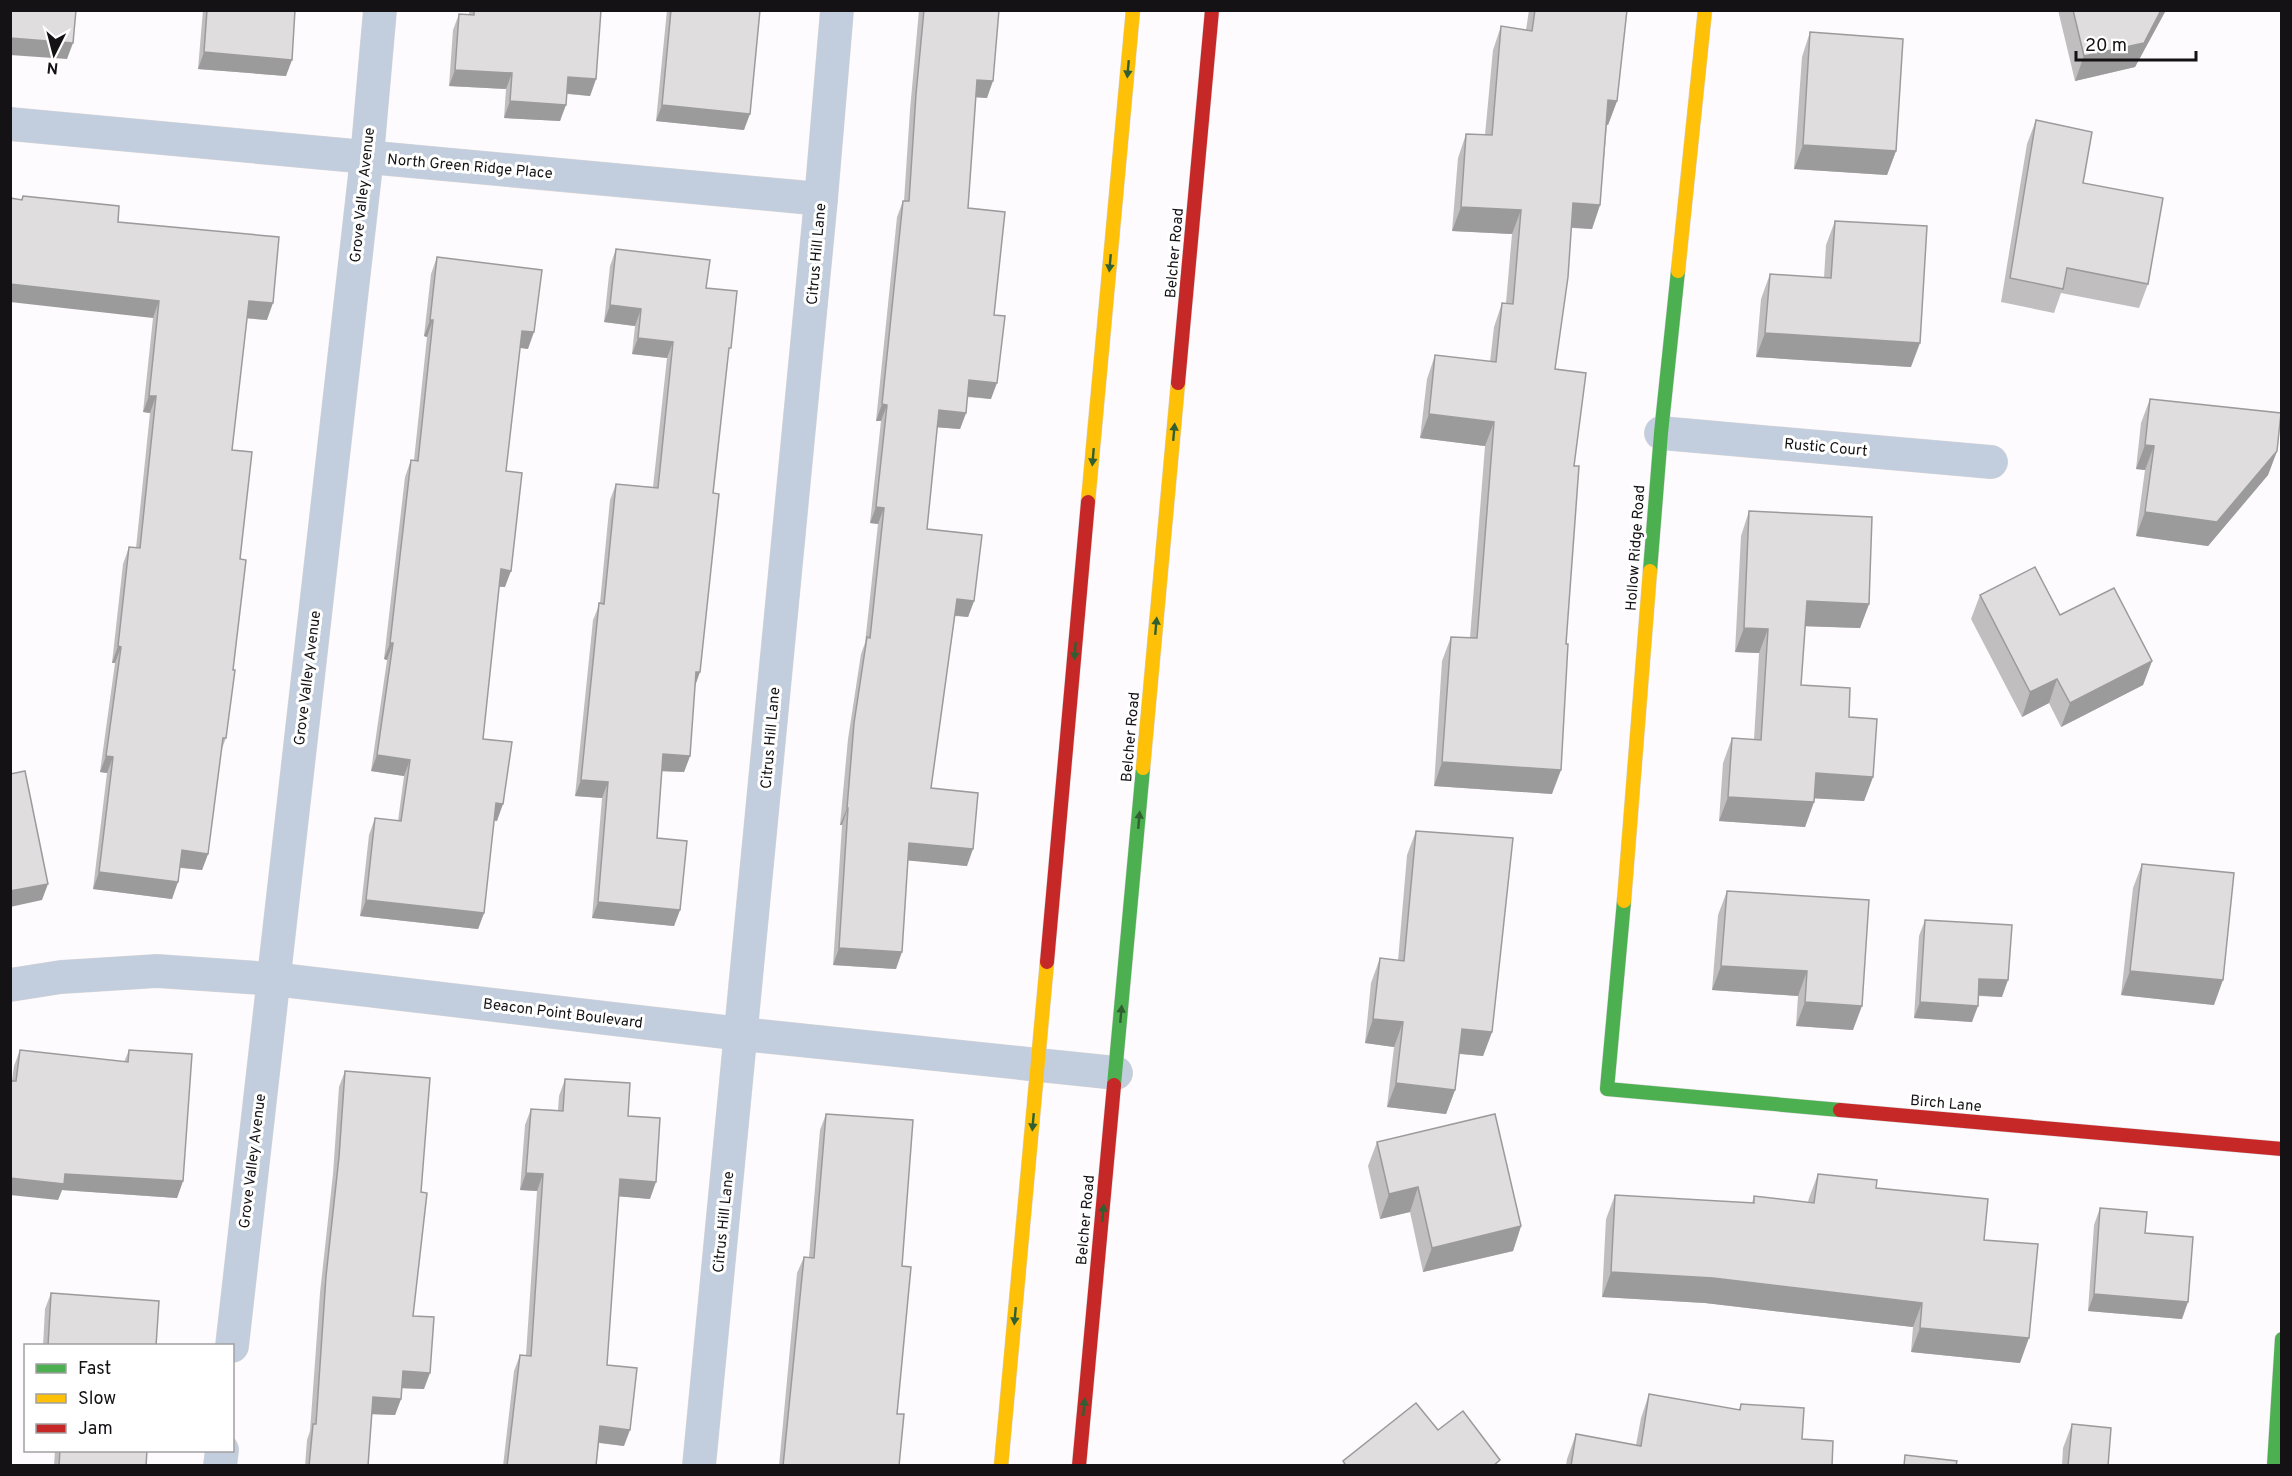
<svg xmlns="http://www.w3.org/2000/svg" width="2292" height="1476" viewBox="0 0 2292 1476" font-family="Overpass,sans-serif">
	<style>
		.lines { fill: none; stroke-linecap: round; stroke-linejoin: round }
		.street-casing { stroke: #d8d6d8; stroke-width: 34 }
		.fast-casing { stroke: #d8d6d8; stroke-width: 15 }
		.slow-casing { stroke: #d8d6d8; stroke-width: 15 }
		.jam-casing { stroke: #d8d6d8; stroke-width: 15 }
		.street { stroke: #c2cddd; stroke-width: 33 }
		.fast { stroke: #4caf50; stroke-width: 14 }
		.slow { stroke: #ffc107; stroke-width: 14 }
		.jam { stroke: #c62828; stroke-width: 14 }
		.wall { fill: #c0bebf }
		.shaded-wall { fill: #9c9b9b }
		.building { fill: #dfddde; stroke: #9c9b9b; stroke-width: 1.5 }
		.oneway { fill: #306032 }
		.labels { text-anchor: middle; stroke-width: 6; stroke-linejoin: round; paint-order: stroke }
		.street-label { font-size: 15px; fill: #141214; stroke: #fff }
	</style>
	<rect width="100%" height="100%" fill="#fdfbfd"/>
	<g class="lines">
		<defs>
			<g id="street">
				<path d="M10,124L821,199"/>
				<path d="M1661,433L1991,462"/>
				<path d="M10,985L61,977L157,971L273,979L742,1034L1116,1073"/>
				<path d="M232,1346L367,157L380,10"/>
				<path d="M220,1466L222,1450"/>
				<path d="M699,1466L821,199L837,10"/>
			</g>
			<g id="fast">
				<path d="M1650,571L1661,433L1678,271"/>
				<path d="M1624,901L1607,1089L1840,1110"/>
				<path d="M1114,1085L1143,768"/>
				<path d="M2274,1466L2282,1339"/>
			</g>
			<g id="slow">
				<path d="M1678,271L1705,10"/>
				<path d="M1088,502L1133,10"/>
				<path d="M1143,768L1178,383"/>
				<path d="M1624,901L1650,571"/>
				<path d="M1001,1466L1047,962"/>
			</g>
			<g id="jam">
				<path d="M1178,383L1212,10"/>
				<path d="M1047,962L1088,502"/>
				<path d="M1840,1110L2282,1149"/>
				<path d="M1079,1466L1114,1085"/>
			</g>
		</defs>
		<use href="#street" class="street-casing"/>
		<use href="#fast" class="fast-casing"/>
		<use href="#slow" class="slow-casing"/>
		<use href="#jam" class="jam-casing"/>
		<use href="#street" class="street"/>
		<use href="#fast" class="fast"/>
		<use href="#slow" class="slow"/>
		<use href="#jam" class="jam"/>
	</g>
	<g class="wall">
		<path d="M203,10H295L286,76L198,69Z"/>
		<path d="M469,10H601L596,79L590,96L567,94L560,121L504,118L506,89L449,86L453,30L459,14H469Z"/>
		<path d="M667,10H760L744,130L656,121Z"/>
		<path d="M919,10H999L987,98L976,97L968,208L994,315L991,399L967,397L966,413L960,429L937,427L927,529L974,601L968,617L955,616L931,788L967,866L908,860L896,969L833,965L842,825H840L848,739L861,654L865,643L878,524L870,523L881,421H876L897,217L903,201H904L910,110Z"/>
		<path d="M1529,10H1627L1617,101L1608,125H1607L1600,205L1592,229L1571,228L1555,369L1574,466L1552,794L1434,786L1442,661L1451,637L1470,638L1485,446L1420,438L1427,379L1435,355L1490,362L1494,327L1502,303H1506L1512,234L1452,231L1458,158L1466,134L1485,135L1493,50L1501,26L1526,30Z"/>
		<path d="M2058,10H2166L2135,67L2075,81Z"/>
		<path d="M1810,32L1896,151L1887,175L1794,169L1802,57Z"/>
		<path d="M2036,120L2083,183L2148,284L2139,308L2061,293L2054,313L2001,302L2027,144Z"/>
		<path d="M23,196L118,222L267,320L247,318L232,450L240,559L226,738L221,751L208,854L202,870L180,868L172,899L93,889L107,773L100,772L115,663H112L123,564L129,547L136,548L150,413L143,412L153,318L21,200Z"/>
		<path d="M1835,221L1911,367L1756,357L1761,299L1770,274L1824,278L1826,245Z"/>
		<path d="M616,249L706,288L728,357L713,493L695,685L690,756L684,772L662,771L657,838L680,910L674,926L592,918L602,798L575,796L593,620L600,603L610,500L616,484L653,487L667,358L632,354L635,326L604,322L610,266Z"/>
		<path d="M437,257L528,349L520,348L506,471L505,587H499L483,739L497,821L494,820L484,913L478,929L360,916L369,835L375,818L398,821L404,776L371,771L387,660L384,659L405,477L411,460H414L427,337L424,336L431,274Z"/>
		<path d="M2150,399L2277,451L2268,475L2208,546L2136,536L2145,470L2136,469L2141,423Z"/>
		<path d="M1749,511L1869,604L1860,628L1805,626L1801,685L1849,717L1873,777L1864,801L1814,798V802L1805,827L1719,821L1723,763L1732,738L1754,740L1759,653L1735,652L1741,536Z"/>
		<path d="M1980,595L2060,615L2152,661L2143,685L2061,727L2049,703L2022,717L1971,619Z"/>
		<path d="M1416,831L1492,1032L1483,1056L1459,1054L1455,1090L1446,1114L1387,1107L1394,1047L1365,1043L1371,983L1380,958L1398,961L1407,855Z"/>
		<path d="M2142,864L2214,1005L2121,995L2133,888Z"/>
		<path d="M1727,891L1869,900L1853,1030L1796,1026L1798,996L1712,990L1718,915Z"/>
		<path d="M1925,920L2002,997L1978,996L1972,1022L1914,1018L1919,936Z"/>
		<path d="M20,1050L124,1062L129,1050L183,1181L177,1198L62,1190L58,1200L12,1081L14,1066Z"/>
		<path d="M345,1071L421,1192L413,1316L424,1389L402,1388L401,1399L395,1415L372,1414L368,1466H305L307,1440L310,1431L320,1293L333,1174L339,1087Z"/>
		<path d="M565,1079L628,1116L650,1199L619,1196L607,1365L624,1446L599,1443L596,1466H503L514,1371L520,1355H526L537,1191L520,1190L525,1125L531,1109L558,1110L559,1096Z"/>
		<path d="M826,1114L902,1266L897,1414L899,1466H779L797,1273L804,1257H809L820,1130Z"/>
		<path d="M1377,1142L1521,1226L1513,1251L1423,1272L1410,1212L1380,1219L1368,1166Z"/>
		<path d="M1818,1174L1876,1188L1984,1240L2020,1363L1911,1352L1913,1327L1705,1303L1602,1297L1606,1219L1615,1195L1752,1203L1754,1196L1808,1202L1809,1198Z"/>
		<path d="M2100,1208L2145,1233L2182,1319L2088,1311L2094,1225Z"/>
		<path d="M51,1293L156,1346H43L45,1309Z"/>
		<path d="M1649,1394L1739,1410L1741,1404L1802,1439L1832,1466H1566L1567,1459L1576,1434L1636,1445L1641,1418Z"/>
		<path d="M2072,1424L2108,1466H2062L2063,1448Z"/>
		<path d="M55,1450H147L146,1466H54Z"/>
	</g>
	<g class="shaded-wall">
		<path d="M2161,10H2166L2135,67L2075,81L2084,56Z"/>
		<path d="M10,38L73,43L67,59L10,55Z"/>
		<path d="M204,52L292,60L286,76L198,69Z"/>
		<path d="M455,70L512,73L506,89L449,86Z"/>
		<path d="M568,77L596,79L590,96L562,93Z"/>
		<path d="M977,80L993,81L987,98L971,97Z"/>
		<path d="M1608,100L1617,101L1608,125L1600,124Z"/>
		<path d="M510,101L566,105L560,121L504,118Z"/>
		<path d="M662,105L750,114L744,130L656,121Z"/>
		<path d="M1803,145L1896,151L1887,175L1794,169Z"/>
		<path d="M1573,203L1600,205L1592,229L1565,227Z"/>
		<path d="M1461,207L1521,210L1512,234L1452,231Z"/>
		<path d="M10,284L159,301L153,318L10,302Z"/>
		<path d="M249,301L273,303L267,320L243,318Z"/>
		<path d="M610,305L641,309L635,326L604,322Z"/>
		<path d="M430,320H433L427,337L424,336Z"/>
		<path d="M522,331L534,332L528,349L516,347Z"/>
		<path d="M1765,333L1920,343L1911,367L1756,357Z"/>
		<path d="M638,338L673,342L667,358L632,354Z"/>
		<path d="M969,380L997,383L991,399L963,396Z"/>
		<path d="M149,396H156L150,413L143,412Z"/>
		<path d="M882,404L887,405L881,421H876Z"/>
		<path d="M939,410L966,413L960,429L933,427Z"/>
		<path d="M1429,414L1494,422L1485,446L1420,438Z"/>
		<path d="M2145,445L2154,446L2145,470L2136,469Z"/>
		<path d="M2277,451L2268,475L2208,546L2136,536L2145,512Z"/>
		<path d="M876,507L884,508L878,524L870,523Z"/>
		<path d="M501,569L511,571L505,587L495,586Z"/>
		<path d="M957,599L974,601L968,617L951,615Z"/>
		<path d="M1807,601L1869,604L1860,628L1798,626Z"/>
		<path d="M1744,628L1768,629L1759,653L1735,652Z"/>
		<path d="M390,643H393L387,660L384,659Z"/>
		<path d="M118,646L121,647L115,663H112Z"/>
		<path d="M2152,661L2143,685L2061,727L2070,703Z"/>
		<path d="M696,672H700L694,689Z"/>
		<path d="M2057,679L2049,703L2022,717L2030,692Z"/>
		<path d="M663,754L690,756L684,772L657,771Z"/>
		<path d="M377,755L410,760L404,776L371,771Z"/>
		<path d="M106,756L113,757L107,773L100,772Z"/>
		<path d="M1442,762L1561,770L1552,794L1434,786Z"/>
		<path d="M1816,773L1873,777L1864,801L1807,798Z"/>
		<path d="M581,780L608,782L602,798L575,796Z"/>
		<path d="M1728,797L1814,802L1805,827L1719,821Z"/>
		<path d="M496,803L503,804L497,821L490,820Z"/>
		<path d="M847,808H848L842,825H840Z"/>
		<path d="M909,843L973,849L967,866L903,860Z"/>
		<path d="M182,850L208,854L202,870L176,867Z"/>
		<path d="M99,872L178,882L172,899L93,889Z"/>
		<path d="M48,884L42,900L10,907V891Z"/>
		<path d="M366,900L484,913L478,929L360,916Z"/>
		<path d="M598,902L680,910L674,926L592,918Z"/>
		<path d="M839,948L902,952L896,969L833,965Z"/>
		<path d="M1721,966L1807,971L1798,996L1712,990Z"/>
		<path d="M2130,971L2223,980L2214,1005L2121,995Z"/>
		<path d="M1979,979L2008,980L2002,997L1973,995Z"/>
		<path d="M1805,1002L1862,1006L1853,1030L1796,1026Z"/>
		<path d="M1920,1002L1978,1006L1972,1022L1914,1018Z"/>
		<path d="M1373,1019L1403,1022L1394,1047L1365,1043Z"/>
		<path d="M1462,1029L1492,1032L1483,1056L1453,1053Z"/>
		<path d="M1396,1083L1455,1090L1446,1114L1387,1107Z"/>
		<path d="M526,1173L543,1174L537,1191L520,1190Z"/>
		<path d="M65,1174L183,1181L177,1198L62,1190L58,1200L10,1195V1178Z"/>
		<path d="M620,1179L656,1182L650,1199L614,1196Z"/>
		<path d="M1418,1187L1410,1212L1380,1219L1389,1194Z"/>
		<path d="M1521,1226L1513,1251L1423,1272L1432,1248Z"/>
		<path d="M1611,1272L1713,1278L1922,1303L1913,1327L1705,1303L1602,1297Z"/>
		<path d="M2094,1294L2188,1302L2182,1319L2088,1311Z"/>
		<path d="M1920,1328L2029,1338L2020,1363L1911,1352Z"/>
		<path d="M403,1371L430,1373L424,1389L397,1388Z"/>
		<path d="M373,1397L401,1399L395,1415L367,1414Z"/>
		<path d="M600,1426L630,1430L624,1446L594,1442Z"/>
	</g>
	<g class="building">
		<path d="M10,10H76L73,43L10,38Z"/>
		<path d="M207,10H295L292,60L204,52Z"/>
		<path d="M474,10H601L596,79L568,77L566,105L510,101L512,73L455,70L459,14L474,15Z"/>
		<path d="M671,10H760L750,114L662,105Z"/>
		<path d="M924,10H999L993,81L977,80L968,208L1005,212L994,315L1005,316L997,383L969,380L966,413L939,410L927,529L982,535L974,601L957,599L931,788L978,793L973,849L909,843L902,952L839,948L848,808H847L854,723L867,637L870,638L884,508L876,507L887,405L882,404L903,201H909L916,94Z"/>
		<path d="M1535,10H1627L1617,101L1608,100L1600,205L1573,203L1568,277L1555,369L1586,373L1574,466H1579L1566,644H1568L1561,770L1442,762L1451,637L1477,638L1494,422L1429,414L1435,355L1496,362L1502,303L1513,304L1521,210L1461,207L1466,134L1492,135L1501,26L1532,31Z"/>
		<path d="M2073,10H2161L2144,43L2084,56Z"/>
		<path d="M1810,32L1903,39L1896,151L1803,145Z"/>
		<path d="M2036,120L2092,132L2083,183L2163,198L2148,284L2067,268L2063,289L2010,278Z"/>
		<path d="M23,196L119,206L118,222L279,237L273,303L249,301L232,450L252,452L240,559L246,560L233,670H235L226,738H223L208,854L182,850L178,882L99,872L113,757L106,756L121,647L118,646L129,547L140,548L156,396H149L159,301L10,284V198L22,200Z"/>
		<path d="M1835,221L1927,226L1920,343L1765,333L1770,274L1831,278Z"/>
		<path d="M616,249L710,260L706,288L737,291L731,348H729L713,493L719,494L700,672H696L690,756L663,754L657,838L687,841L680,910L598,902L608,782L581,780L599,603L604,604L616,484L658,488L673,342L638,338L641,309L610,305Z"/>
		<path d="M437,257L542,270L534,332L522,331L506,471L522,473L511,571L501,569L483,739L512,742L503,804L496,803L484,913L366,900L375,818L401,821L410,760L377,755L393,643H390L411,460L418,461L433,320H430Z"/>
		<path d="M2150,399L2281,413L2277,451L2217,522L2145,512L2154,446L2145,445Z"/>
		<path d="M1749,511L1872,517L1869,604L1807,601L1801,685L1850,688L1849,717L1877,719L1873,777L1816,773L1814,802L1728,797L1732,738L1761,740L1768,629L1744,628Z"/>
		<path d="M2035,567L2060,615L2114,588L2152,661L2070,703L2057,679L2030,692L1980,595Z"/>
		<path d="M25,771L48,884L10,891V774Z"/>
		<path d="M1416,831L1513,838L1492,1032L1462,1029L1455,1090L1396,1083L1403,1022L1373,1019L1380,958L1404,961Z"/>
		<path d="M2142,864L2234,873L2223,980L2130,971Z"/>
		<path d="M1727,891L1869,900L1862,1006L1805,1002L1807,971L1721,966Z"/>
		<path d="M1925,920L2012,925L2008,980L1979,979L1978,1006L1920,1002Z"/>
		<path d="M20,1050L128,1062L129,1050L192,1054L183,1181L65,1174L64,1184L10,1178V1081H16Z"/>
		<path d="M345,1071L430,1078L421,1192L427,1193L413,1316L434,1317L430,1373L403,1371L401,1399L373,1397L368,1466H309L313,1424H316L326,1276L339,1157Z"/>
		<path d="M565,1079L630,1083L628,1116L660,1118L656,1182L620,1179L607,1365L637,1368L630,1430L600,1426L596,1466H507L520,1355L531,1356L543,1174L526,1173L531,1109L563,1111Z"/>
		<path d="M826,1114L913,1120L902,1266L911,1267L897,1414H904L899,1466H783L804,1257L814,1258Z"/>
		<path d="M1495,1114L1521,1226L1432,1248L1418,1187L1389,1194L1377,1142Z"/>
		<path d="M1818,1174L1877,1180L1876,1188L1988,1199L1984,1240L2038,1244L2029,1338L1920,1328L1922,1303L1713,1278L1611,1272L1615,1195L1754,1203V1196L1814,1203Z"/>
		<path d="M2100,1208L2147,1212L2145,1233L2193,1237L2188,1302L2094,1294Z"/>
		<path d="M51,1293L159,1301L156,1346H48Z"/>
		<path d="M1649,1394L1740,1410L1741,1404L1804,1408L1802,1439L1833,1441L1832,1466H1571L1576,1434L1641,1446Z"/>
		<path d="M1416,1403L1438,1430L1463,1411L1500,1460L1493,1466H1346L1343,1461Z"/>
		<path d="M2072,1424L2111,1428L2108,1466H2068Z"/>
		<path d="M60,1450H147L146,1466H59Z"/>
		<path d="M1905,1455L1957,1461L1956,1466H1904Z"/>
	</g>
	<defs><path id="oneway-solid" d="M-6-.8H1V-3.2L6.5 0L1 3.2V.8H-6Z" transform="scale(1.5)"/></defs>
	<g class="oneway">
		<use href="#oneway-solid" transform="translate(1128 69) rotate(95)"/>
		<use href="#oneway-solid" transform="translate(1110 263) rotate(95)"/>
		<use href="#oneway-solid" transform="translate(1174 432) rotate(-85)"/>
		<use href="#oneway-solid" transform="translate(1093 457) rotate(95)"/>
		<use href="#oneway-solid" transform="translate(1156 626) rotate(-85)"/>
		<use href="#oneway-solid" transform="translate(1075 651) rotate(95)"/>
		<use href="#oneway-solid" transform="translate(1139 820) rotate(-85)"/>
		<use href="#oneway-solid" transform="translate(1121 1014) rotate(-85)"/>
		<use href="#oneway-solid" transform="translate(1033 1122) rotate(95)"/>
		<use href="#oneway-solid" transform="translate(1103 1213) rotate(-85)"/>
		<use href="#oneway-solid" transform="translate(1015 1316) rotate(95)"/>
		<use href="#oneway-solid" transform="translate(1084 1407) rotate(-85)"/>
	</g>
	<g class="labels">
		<g class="street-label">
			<text transform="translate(470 166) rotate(5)" y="5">North Green Ridge Place</text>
			<text transform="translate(362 195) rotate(-84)" y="5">Grove Valley Avenue</text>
			<text transform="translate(1174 253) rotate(-85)" y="5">Belcher Road</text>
			<text transform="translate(816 254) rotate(-85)" y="5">Citrus Hill Lane</text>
			<text transform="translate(1826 447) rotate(5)" y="5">Rustic Court</text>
			<text transform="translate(1635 548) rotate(-86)" y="5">Hollow Ridge Road</text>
			<text transform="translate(307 678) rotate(-83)" y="5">Grove Valley Avenue</text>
			<text transform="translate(1130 737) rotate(-85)" y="5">Belcher Road</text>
			<text transform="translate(770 738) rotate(-85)" y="5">Citrus Hill Lane</text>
			<text transform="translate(563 1013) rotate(7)" y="5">Beacon Point Boulevard</text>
			<text transform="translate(1946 1103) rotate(5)" y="5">Birch Lane</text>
			<text transform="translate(252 1161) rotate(-83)" y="5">Grove Valley Avenue</text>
			<text transform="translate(1085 1220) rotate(-85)" y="5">Belcher Road</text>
			<text transform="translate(723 1222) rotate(-84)" y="5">Citrus Hill Lane</text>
		</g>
	</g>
	<rect width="2292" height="1476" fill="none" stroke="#141214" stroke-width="24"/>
	<rect x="24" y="1344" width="210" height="108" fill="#ffffff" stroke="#a1a0a1" stroke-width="1.5"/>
	<rect x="36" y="1364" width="30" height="9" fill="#4caf50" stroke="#a1a0a1" stroke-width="1.5"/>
	<text x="78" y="1374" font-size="18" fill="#141214">Fast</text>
	<rect x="36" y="1394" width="30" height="9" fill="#ffc107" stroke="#a1a0a1" stroke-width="1.5"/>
	<text x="78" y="1404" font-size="18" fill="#141214">Slow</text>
	<rect x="36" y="1424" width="30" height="9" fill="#c62828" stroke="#a1a0a1" stroke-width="1.5"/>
	<text x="78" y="1434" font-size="18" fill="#141214">Jam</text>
	<g transform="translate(54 54) rotate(186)" stroke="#ffffff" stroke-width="4.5" paint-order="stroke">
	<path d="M0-4.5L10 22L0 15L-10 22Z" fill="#141214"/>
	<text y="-9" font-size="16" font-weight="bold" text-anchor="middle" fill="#141214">N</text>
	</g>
	<path d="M2076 51v9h120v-9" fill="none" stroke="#141214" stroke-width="3"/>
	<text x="2085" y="51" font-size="18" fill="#141214" stroke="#ffffff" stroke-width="4.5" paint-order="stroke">20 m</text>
</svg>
